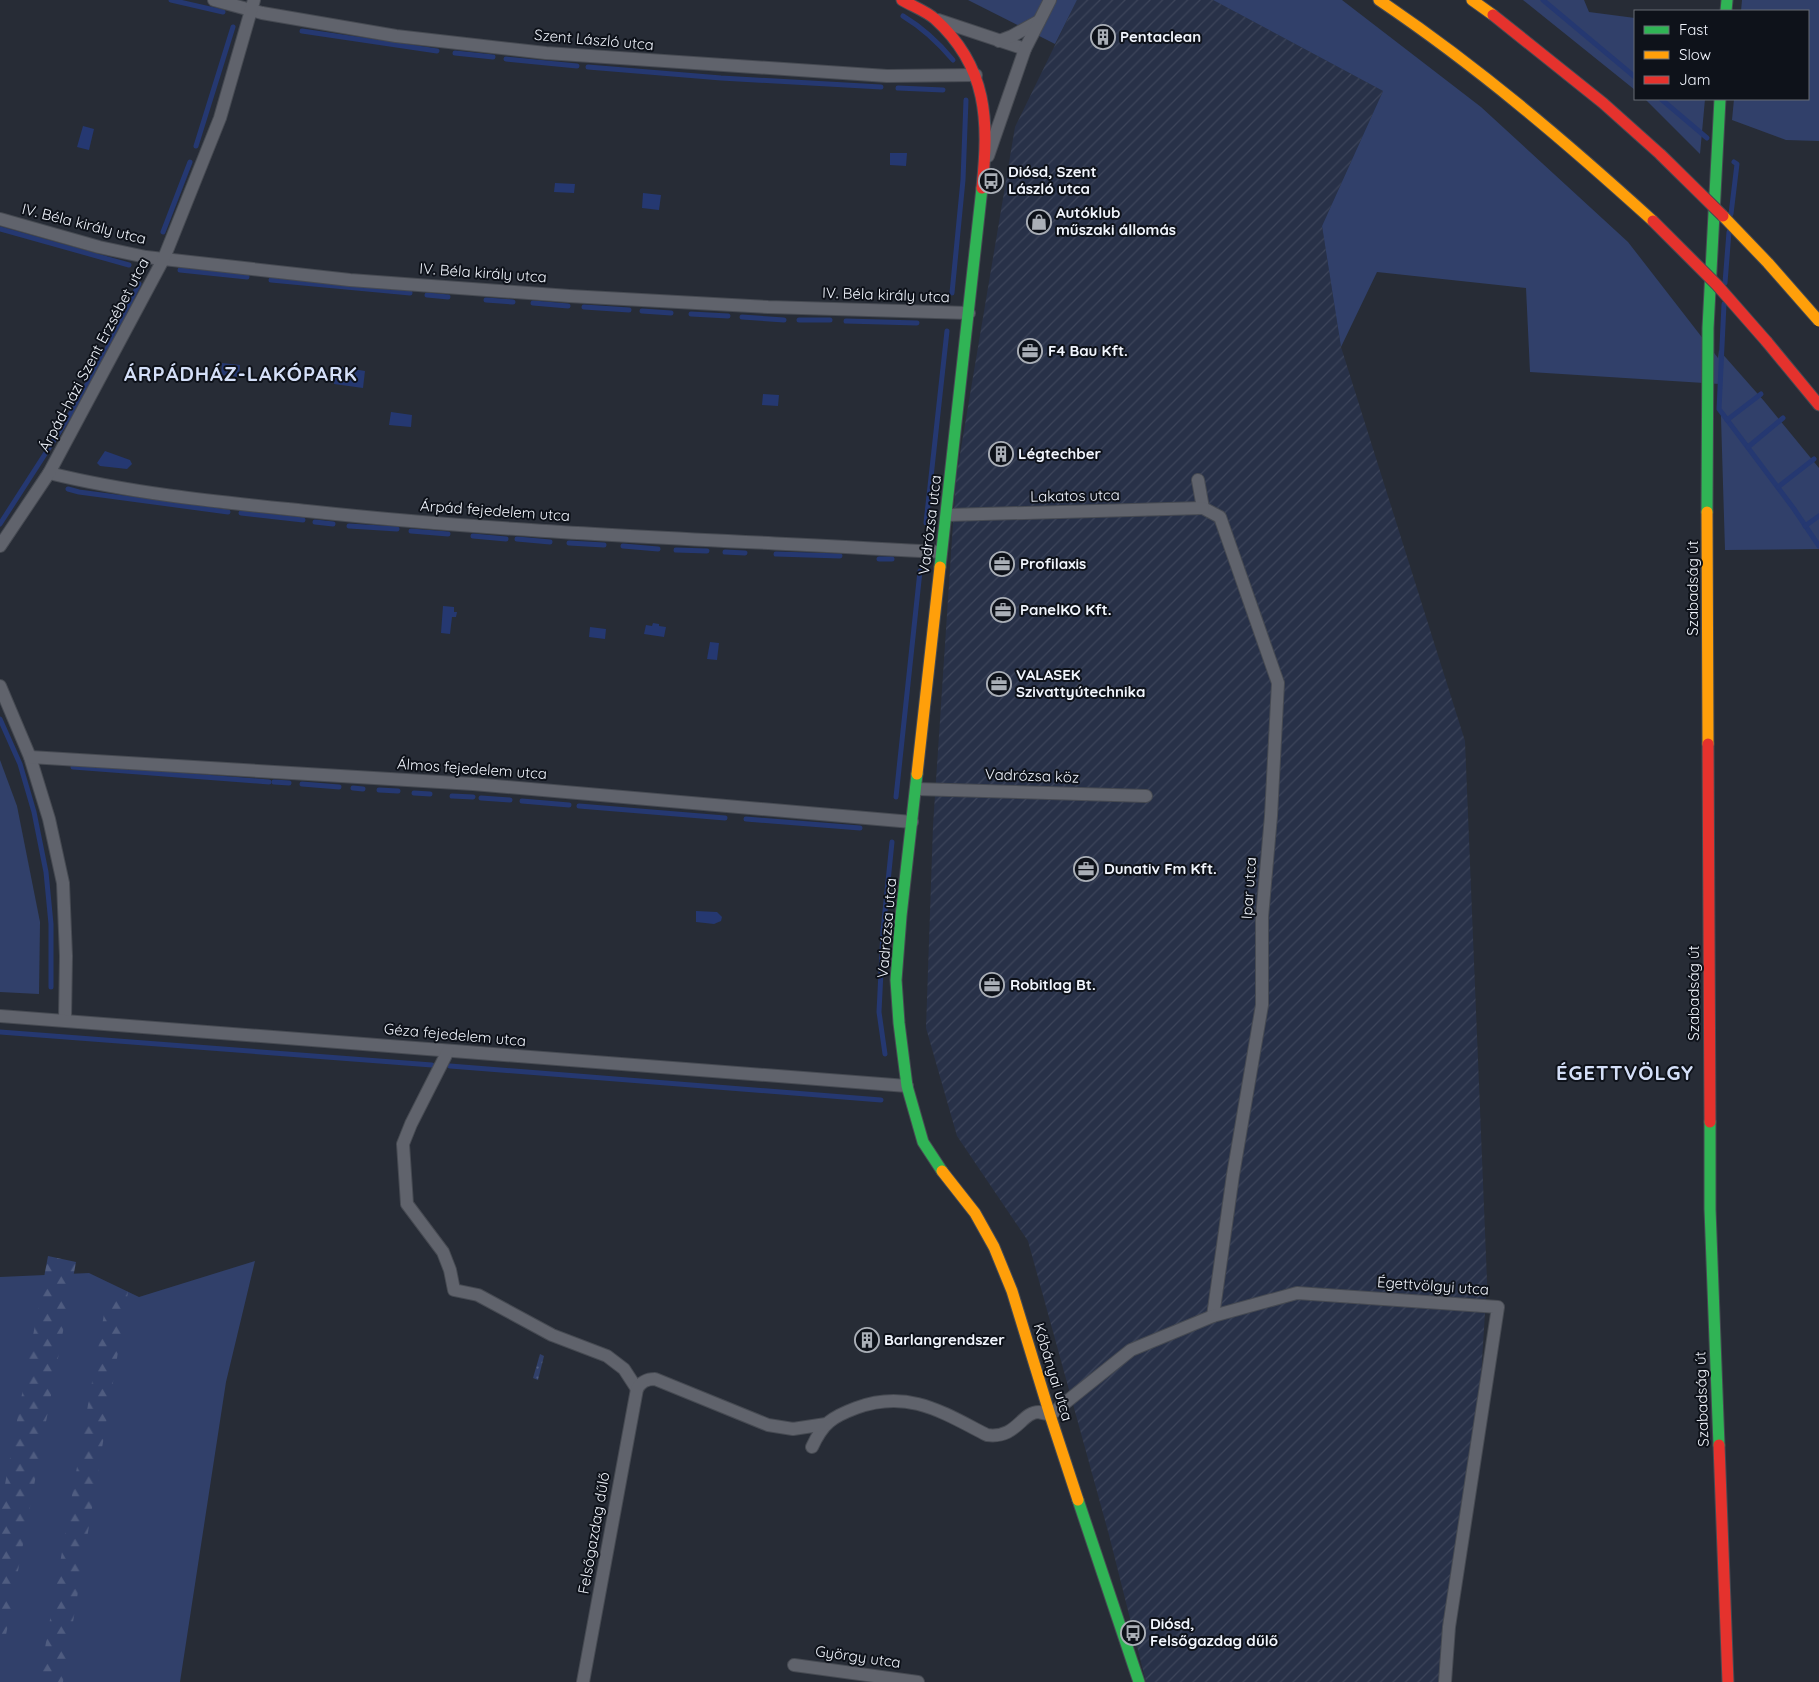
<svg xmlns="http://www.w3.org/2000/svg" width="1819" height="1682" viewBox="0 0 1819 1682" font-family="Quicksand,sans-serif">
	<style>
		.industrial { fill: url(#industrial-furrows) }
		.grass { fill: #31406a }
		.forest { fill: url(#forest-firs) }
		.park { fill: url(#park-dots) }
		.water { fill: #253871 }
		.lines { fill: none; stroke-linecap: round; stroke-linejoin: round }
		.stream { stroke: #253871; stroke-width: 5 }
		.street-casing { stroke: #464a52; stroke-width: 14 }
		.fast-casing { stroke: #464a52; stroke-width: 13 }
		.slow-casing { stroke: #464a52; stroke-width: 13 }
		.jam-casing { stroke: #464a52; stroke-width: 13 }
		.street { stroke: #60636c; stroke-width: 12 }
		.fast { stroke: #30b455; stroke-width: 11 }
		.slow { stroke: #ff9f0a; stroke-width: 11 }
		.jam { stroke: #e5322d; stroke-width: 11 }
		.slow-bridge-casing { stroke: #464a52; stroke-width: 13; stroke-linecap: butt }
		.jam-bridge-casing { stroke: #464a52; stroke-width: 13; stroke-linecap: butt }
		.slow-bridge { stroke: #ff9f0a; stroke-width: 11 }
		.jam-bridge { stroke: #e5322d; stroke-width: 11 }
		.labels { text-anchor: middle; stroke-width: 4; stroke-linejoin: round; paint-order: stroke }
		.poi-label { font-size: 15px; font-weight: bold; fill: #f1f5fd; stroke: #0e121a; text-anchor: start }
		.street-label { font-size: 15px; fill: #f1f5fd; stroke: #0e121a }
		.district-label { font-size: 20px; font-weight: bold; letter-spacing: 1px; fill: #d4dff8; stroke: #0e121a }
	</style>
	<defs>
		<pattern id="industrial-furrows" width="10" height="10" patternUnits="userSpaceOnUse" patternTransform="scale(1.25)"><rect width="10" height="10" fill="#283148"/><path d="M-1 1l2-2M0 10L10 0M9 11l2-2" fill="none" stroke="#3d455a"/></pattern>
		<pattern id="forest-firs" width="22" height="20" patternUnits="userSpaceOnUse" patternTransform="scale(1.25)"><rect width="22" height="20" fill="#31406a"/><path d="M5 1l3.5 6h-7zM16 11l3.5 6h-7z" fill="#4f5c80"/></pattern>
		<pattern id="park-dots" width="8" height="8" patternUnits="userSpaceOnUse" patternTransform="scale(1.25)"><rect width="8" height="8" fill="#31406a"/><path d="M2 2h.1M6 6h.1" fill="none" stroke="#4f5c80" stroke-width="1.8" stroke-linecap="round"/></pattern>
	</defs>
	<rect width="100%" height="100%" fill="#272c36"/>
	<path class="industrial" d="M1077,0H1213L1383,91L1322,226L1341,347L1465,741L1487,1281L1475,1472L1449,1682H1146L1109,1535L1028,1241L957,1136L926,1028L933,826L956,478L1015,127Z"/>
	<g class="grass">
		<path d="M968,0H1077L1055,44Z"/>
		<path d="M1213,0H1342L1481,107L1628,242L1718,358L1719,350L1764,401L1819,468V549L1725,550L1720,384L1530,372L1526,288L1377,272L1341,347L1322,226L1383,91Z"/>
		<path d="M1523,0H1584L1589,12L1635,18V90Z"/>
		<path d="M1742,0H1819V141L1786,140L1732,120L1734,99H1808V11H1741Z"/>
		<path d="M1645,99H1705L1700,154Z"/>
		<path d="M0,760L17,806L40,922L39,994L0,992Z"/>
		<path d="M255,1261L226,1382L180,1682H0V1277L89,1273L139,1297Z"/>
	</g>
	<g class="forest">
		<path d="M48,1256L76,1262L0,1667V1511Z"/>
		<path d="M109,1286L128,1292L63,1682H39Z"/>
	</g>
	<path class="park" d="M540,1354L544,1356L538,1380L533,1378Z"/>
	<g class="water">
		<path d="M83,126L94,129L89,150L77,147Z"/>
		<path d="M890,153H907L906,166L890,165Z"/>
		<path d="M555,183L575,184L574,193L554,192Z"/>
		<path d="M643,193L661,195L659,210L642,208Z"/>
		<path d="M222,363L240,365L239,377L221,375Z"/>
		<path d="M335,366L365,371L363,388L334,384Z"/>
		<path d="M763,394L779,395L778,406L762,405Z"/>
		<path d="M391,412L412,415L411,427L389,425Z"/>
		<path d="M105,451L130,460L132,464L127,469L100,466L97,463Z"/>
		<path d="M443,606L454,607V612H457L456,617H452L450,634L441,633Z"/>
		<path d="M653,623L659,624V626L666,627L664,637L644,634L646,625L652,626Z"/>
		<path d="M590,627L606,629L605,639L589,637Z"/>
		<path d="M710,642L719,643L717,660L707,659Z"/>
		<path d="M696,911L717,912L722,917L721,921L714,924L696,922Z"/>
	</g>
	<g class="lines">
		<g class="stream">
			<path d="M171,0L223,12"/>
			<path d="M1543,0L1635,77"/>
			<path d="M903,16C923,28 938,42 953,60"/>
			<path d="M302,31L437,51"/>
			<path d="M455,53L493,57"/>
			<path d="M506,59L577,66"/>
			<path d="M588,67L721,78L881,87"/>
			<path d="M898,88L943,90"/>
			<path d="M1661,99L1707,138"/>
			<path d="M196,146L233,27"/>
			<path d="M1731,214L1737,164L1734,162"/>
			<path d="M0,229L129,265"/>
			<path d="M163,232L190,162"/>
			<path d="M180,270L247,277"/>
			<path d="M271,280L410,293"/>
			<path d="M1725,283L1729,232"/>
			<path d="M952,293L963,180L966,100"/>
			<path d="M427,295L448,297"/>
			<path d="M486,300L513,302"/>
			<path d="M533,303L568,306"/>
			<path d="M1724,304L1719,409L1794,509L1819,546"/>
			<path d="M584,307L629,310"/>
			<path d="M642,311L671,313"/>
			<path d="M691,314L728,316"/>
			<path d="M742,317L784,320"/>
			<path d="M799,320H830"/>
			<path d="M846,321L917,323"/>
			<path d="M1727,420L1761,394"/>
			<path d="M1748,447L1783,418"/>
			<path d="M1778,487L1814,459"/>
			<path d="M68,489L79,492L228,512"/>
			<path d="M241,513L303,520"/>
			<path d="M315,522L333,524"/>
			<path d="M926,523L947,331"/>
			<path d="M0,524L67,420L106,351L139,284"/>
			<path d="M349,526L397,529"/>
			<path d="M1805,526L1819,516"/>
			<path d="M411,531L448,534"/>
			<path d="M473,536L506,539"/>
			<path d="M517,539L550,542"/>
			<path d="M569,543L604,545"/>
			<path d="M623,546L658,549"/>
			<path d="M676,550L707,551"/>
			<path d="M725,552L745,553"/>
			<path d="M776,554L840,556"/>
			<path d="M879,559H892"/>
			<path d="M0,719L20,764L34,812L46,872L51,924V987"/>
			<path d="M73,767L269,782"/>
			<path d="M274,782L289,783"/>
			<path d="M302,784L339,787"/>
			<path d="M353,788L363,789"/>
			<path d="M379,790L398,791"/>
			<path d="M414,793L430,794"/>
			<path d="M452,796L473,797"/>
			<path d="M896,797L920,571"/>
			<path d="M481,798L510,800"/>
			<path d="M522,801L569,805"/>
			<path d="M579,806L725,818"/>
			<path d="M746,819L860,828"/>
			<path d="M0,1032L432,1065"/>
			<path d="M885,1054L879,1012L883,931L892,842"/>
			<path d="M450,1066L881,1100"/>
		</g>
		<defs>
			<g id="street">
				<path d="M214,0L262,13L396,36L546,53L887,76L976,75"/>
				<path d="M938,20L1025,49"/>
				<path d="M999,41L1012,36L1039,21"/>
				<path d="M988,156L1025,49L1050,0"/>
				<path d="M0,219L99,247L146,257L350,280L569,296L768,307L969,313"/>
				<path d="M49,473C134,494 220,502 307,511C518,534 730,540 941,552"/>
				<path d="M1198,480L1203,508L1220,517L1278,683L1271,816L1262,917V1005L1233,1175L1213,1316"/>
				<path d="M948,515L1203,508"/>
				<path d="M0,546L49,473L164,258L220,118L254,0"/>
				<path d="M0,686L30,757L49,819L63,883L66,956L65,1020"/>
				<path d="M30,757L473,784L912,822"/>
				<path d="M916,789L1146,796"/>
				<path d="M0,1016L907,1086"/>
				<path d="M448,1051L411,1124L403,1144L407,1204L443,1252L450,1270L454,1290L478,1295L552,1335L607,1356L624,1369L637,1389"/>
				<path d="M812,1447C823,1423 832,1417 856,1408C908,1389 942,1412 987,1435C1017,1439 1021,1412 1039,1412C1042,1413 1047,1414 1050,1415L1131,1350L1213,1316L1297,1293L1498,1307L1449,1627L1445,1682"/>
				<path d="M794,1665L918,1682"/>
				<path d="M583,1682L637,1389C641,1382 646,1379 655,1379L768,1425L793,1429L826,1424"/>
			</g>
			<g id="fast">
				<path d="M1726,11L1727,0"/>
				<path d="M1707,512L1708,328L1720,99"/>
				<path d="M940,567L982,188"/>
				<path d="M917,774L901,916L896,980L899,1023L907,1086L923,1142L942,1171"/>
				<path d="M1710,1122V1209L1719,1445"/>
				<path d="M1078,1500L1139,1682"/>
			</g>
			<g id="slow">
				<path d="M1379,0C1477,66 1566,142 1653,221"/>
				<path d="M1472,0L1493,15"/>
				<path d="M1707,512L1708,744"/>
				<path d="M917,774L940,567"/>
				<path d="M942,1171L975,1213L994,1247L1012,1291L1050,1415L1078,1500"/>
			</g>
			<g id="jam">
				<path d="M902,0C912,6 926,11 935,19C988,67 989,121 982,188"/>
				<path d="M1767,342L1819,405"/>
				<path d="M1708,744L1710,1122"/>
				<path d="M1719,1445L1728,1682"/>
			</g>
		</defs>
		<use href="#street" class="street-casing"/>
		<use href="#fast" class="fast-casing"/>
		<use href="#slow" class="slow-casing"/>
		<use href="#jam" class="jam-casing"/>
		<use href="#street" class="street"/>
		<use href="#fast" class="fast"/>
		<use href="#slow" class="slow"/>
		<use href="#jam" class="jam"/>
		<defs>
			<path id="slow-bridge" d="M1723,216L1768,263L1819,321"/>
			<g id="jam-bridge">
				<path d="M1493,15L1603,103L1660,154L1723,216"/>
				<path d="M1653,221L1717,285L1767,342"/>
			</g>
		</defs>
		<use href="#slow-bridge" class="slow-bridge-casing"/>
		<use href="#jam-bridge" class="jam-bridge-casing"/>
		<use href="#slow-bridge" class="slow-bridge"/>
		<use href="#jam-bridge" class="jam-bridge"/>
	</g>
	<defs>
		<symbol id="building-ring" viewBox="-11 -11 22 22"><circle r="9.5" fill="#0e121a" stroke="#aaafb7" stroke-width="1.5"/><path d="M-4-6H4V6H1V3H-1V6H-4ZM-2.5-4.3h1.7v1.8h-1.7ZM.8-4.3h1.7v1.8H.8ZM-2.5-1h1.7V.8h-1.7ZM.8-1h1.7V.8H.8Z" fill="#aaafb7"/></symbol>
		<symbol id="bus-ring" viewBox="-11 -11 22 22"><circle r="9.5" fill="#0e121a" stroke="#aaafb7" stroke-width="1.5"/><path d="M-5-6H5V4H4V6H2V4H-2V6H-4V4H-5ZM-3.5-4V0h7V-4ZM-3.5 1.2v1.5H-2V1.2ZM2 1.2v1.5H3.5V1.2Z" fill="#aaafb7"/></symbol>
		<symbol id="shop-ring" viewBox="-11 -11 22 22"><circle r="9.5" fill="#0e121a" stroke="#aaafb7" stroke-width="1.5"/><path d="M-5-2.5h2.3a2.7 3.5 0 0 1 5.4 0H5L5.5 6h-11ZM-1.5-2.5h3a1.5 2.3 0 0 0-3 0Z" fill="#aaafb7"/></symbol>
		<symbol id="office-ring" viewBox="-11 -11 22 22"><circle r="9.5" fill="#0e121a" stroke="#aaafb7" stroke-width="1.5"/><path d="M-6-3h4V-5.5h4V-3h4V5H-6ZM-1-4.5V-3h2v-1.5ZM-6 0V1H6V0Z" fill="#aaafb7"/></symbol>
	</defs>
	<g fill-rule="evenodd">
		<use href="#building-ring" x="1089" y="23" width="28" height="28"/>
		<use href="#bus-ring" x="977" y="167" width="28" height="28"/>
		<use href="#shop-ring" x="1025" y="208" width="28" height="28"/>
		<use href="#office-ring" x="1016" y="337" width="28" height="28"/>
		<use href="#building-ring" x="987" y="440" width="28" height="28"/>
		<use href="#office-ring" x="988" y="550" width="28" height="28"/>
		<use href="#office-ring" x="989" y="596" width="28" height="28"/>
		<use href="#office-ring" x="985" y="670" width="28" height="28"/>
		<use href="#office-ring" x="1072" y="855" width="28" height="28"/>
		<use href="#office-ring" x="978" y="971" width="28" height="28"/>
		<use href="#building-ring" x="853" y="1326" width="28" height="28"/>
		<use href="#bus-ring" x="1119" y="1619" width="28" height="28"/>
	</g>
	<g class="labels">
		<g class="poi-label">
			<text x="1120" y="42">Pentaclean</text>
			<text x="1008" y="177">Diósd, Szent<tspan x="1008" dy="17">László utca</tspan></text>
			<text x="1056" y="218">Autóklub<tspan x="1056" dy="17">műszaki állomás</tspan></text>
			<text x="1048" y="356">F4 Bau Kft.</text>
			<text x="1018" y="459">Légtechber</text>
			<text x="1020" y="569">Profilaxis</text>
			<text x="1020" y="615">PanelKO Kft.</text>
			<text x="1016" y="680">VALASEK<tspan x="1016" dy="17">Szivattyútechnika</tspan></text>
			<text x="1104" y="874">Dunativ Fm Kft.</text>
			<text x="1010" y="990">Robitlag Bt.</text>
			<text x="884" y="1345">Barlangrendszer</text>
			<text x="1150" y="1629">Diósd,<tspan x="1150" dy="17">Felsőgazdag dűlő</tspan></text>
		</g>
		<g class="street-label">
			<text transform="translate(594 40) rotate(5)" y="5">Szent László utca</text>
			<text transform="translate(84 224) rotate(14)" y="5">IV. Béla király utca</text>
			<text transform="translate(483 273) rotate(4)" y="5">IV. Béla király utca</text>
			<text transform="translate(886 295) rotate(2)" y="5">IV. Béla király utca</text>
			<text transform="translate(94 355) rotate(-62)" y="5">Árpád-házi Szent Erzsébet utca</text>
			<text transform="translate(1075 496) rotate(-1)" y="5">Lakatos utca</text>
			<text transform="translate(495 511) rotate(4)" y="5">Árpád fejedelem utca</text>
			<text transform="translate(930 525) rotate(-83)" y="5">Vadrózsa utca</text>
			<text transform="translate(1693 588) rotate(-90)" y="5">Szabadság út</text>
			<text transform="translate(472 769) rotate(4)" y="5">Álmos fejedelem utca</text>
			<text transform="translate(1032 776) rotate(2)" y="5">Vadrózsa köz</text>
			<text transform="translate(1249 888) rotate(-86)" y="5">Ipar utca</text>
			<text transform="translate(887 928) rotate(-85)" y="5">Vadrózsa utca</text>
			<text transform="translate(1694 993) rotate(-90)" y="5">Szabadság út</text>
			<text transform="translate(455 1035) rotate(5)" y="5">Géza fejedelem utca</text>
			<text transform="translate(1433 1286) rotate(4)" y="5">Égettvölgyi utca</text>
			<text transform="translate(1053 1372) rotate(73)" y="5">Kőbányai utca</text>
			<text transform="translate(1702 1399) rotate(-92)" y="5">Szabadság út</text>
			<text transform="translate(594 1533) rotate(-80)" y="5">Felsőgazdag dűlő</text>
			<text transform="translate(858 1657) rotate(8)" y="5">György utca</text>
		</g>
		<g class="district-label">
			<text x="241" y="381">ÁRPÁDHÁZ-LAKÓPARK</text>
			<text x="1625" y="1080">ÉGETTVÖLGY</text>
		</g>
	</g>
	<rect x="1634" y="10" width="175" height="90" fill="#0e121a" stroke="#696d75"/>
	<rect x="1644" y="26" width="25" height="8" fill="#30b455" stroke="#696d75"/>
	<text x="1679" y="35" font-size="15" fill="#f1f5fd">Fast</text>
	<rect x="1644" y="51" width="25" height="8" fill="#ff9f0a" stroke="#696d75"/>
	<text x="1679" y="60" font-size="15" fill="#f1f5fd">Slow</text>
	<rect x="1644" y="76" width="25" height="8" fill="#e5322d" stroke="#696d75"/>
	<text x="1679" y="85" font-size="15" fill="#f1f5fd">Jam</text>
</svg>
